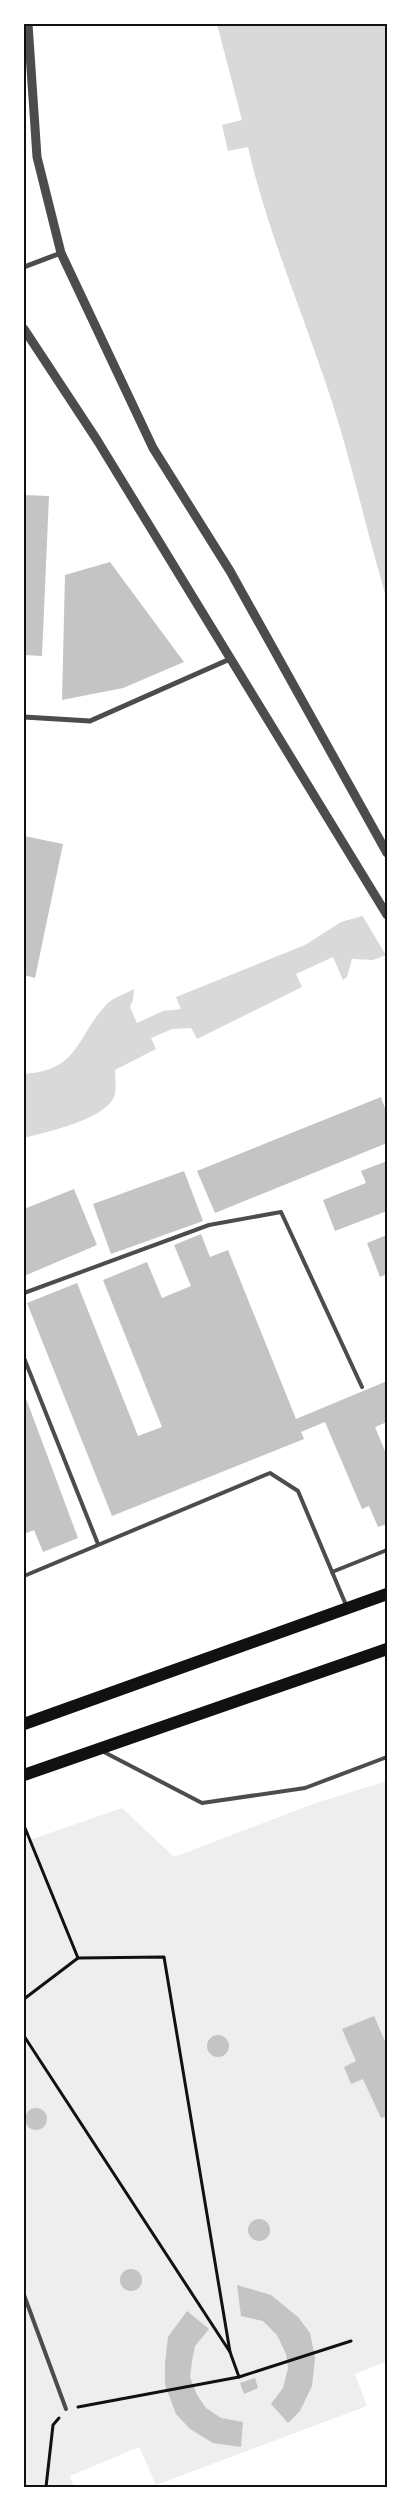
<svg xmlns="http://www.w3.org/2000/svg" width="411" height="2511" viewBox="0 0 411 2511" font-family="'IBM Plex Serif',serif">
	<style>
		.green { fill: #eee }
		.water { fill: #d9d9d9 }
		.pier { fill: #fff }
		.building { fill: #c4c4c4 }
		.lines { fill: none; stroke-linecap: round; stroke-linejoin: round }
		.path { stroke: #111; stroke-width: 3 }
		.service { stroke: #4c4c4c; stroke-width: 4 }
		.minor { stroke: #4c4c4c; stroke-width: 5 }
		.tertiary { stroke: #4c4c4c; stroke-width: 9 }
		.primary { stroke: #111; stroke-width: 12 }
		.neatline { fill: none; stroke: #111; stroke-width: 2 }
	</style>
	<rect width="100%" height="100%" fill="#fff"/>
	<path class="green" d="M387,1781V2361L355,2374L367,2406L156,2485L139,2447L70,2476L74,2487H24V1842L122,1808L174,1857L316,1803Z"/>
	<g class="water">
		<path d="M217,24H387V600C365,527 350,453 325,381C299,303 266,227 248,147L228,151L222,125L242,120Z"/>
		<path d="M387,909L386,955L373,960L352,959L347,977L343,980L333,957L296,974L302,987L197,1039L191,1028L172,1029L151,1038L156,1049L115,1070C115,1077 117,1090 114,1097C104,1120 46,1132 24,1138V1074C80,1070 76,1037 106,1005C112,998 125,994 134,989L133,1000L130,1007L137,1023L163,1011L181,1009L176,997L305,945L341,922Z"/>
	</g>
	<path class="pier" d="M387,906V957L362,915Z"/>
	<g class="building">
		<path d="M24,495L49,496L42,656L24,655Z"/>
		<path d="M110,562L184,662L123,688L62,700L65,575Z"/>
		<path d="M24,836L63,844L35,978L24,975Z"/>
		<path d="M381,1097L387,1114V1143L215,1213L197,1171Z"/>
		<path d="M387,1161V1211L335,1231L323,1200L366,1183L361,1171Z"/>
		<path d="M184,1171L203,1221L111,1254L93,1204Z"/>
		<path d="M74,1189L97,1245L24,1276V1209Z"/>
		<path d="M201,1234L210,1257L228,1250L296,1419L387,1381V1422L375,1427L387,1456V1524L378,1527L369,1506L362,1509L325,1422L301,1432L304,1439L112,1516L27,1303L77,1283L138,1436L162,1427L103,1280L147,1262L162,1298L191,1286L174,1245Z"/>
		<path d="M387,1235V1274L380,1277L367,1243Z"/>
		<path d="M24,1393L78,1538L43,1552L34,1530L24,1534Z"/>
		<path d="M374,2016L387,2046V2116L381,2118L363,2079L351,2084L344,2067L356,2061L342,2029Z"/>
		<circle cx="218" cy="2046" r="11"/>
		<circle cx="36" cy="2119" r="11"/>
		<circle cx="259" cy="2230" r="11"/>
		<circle cx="131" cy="2280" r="11"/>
		<path d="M237,2285L271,2295L298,2317L310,2333L315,2358L312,2386L300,2411L288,2423L271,2404L283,2388L288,2368L286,2354L277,2335L263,2321L241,2316Z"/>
		<path d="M187,2311L209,2329L195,2346L192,2361L190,2377L197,2395L206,2408L221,2418L243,2422L241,2447L213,2443L190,2429L176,2414L165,2385V2363L168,2337Z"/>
		<path d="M255,2378L258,2388L244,2394L240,2383Z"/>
	</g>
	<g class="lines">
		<g class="path">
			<path d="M25,1828L78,1958"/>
			<path d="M24,1999L78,1958L164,1957L230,2352L24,2036"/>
			<path d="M230,2352L239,2377"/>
			<path d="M78,2407L239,2377L351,2341"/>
			<path d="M46,2487L53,2425L59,2418"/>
		</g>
		<g class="service">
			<path d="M24,1293L209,1225L281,1212L362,1387"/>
			<path d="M24,1358L98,1544"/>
			<path d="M332,1572L387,1550"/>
			<path d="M24,1576L270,1473L298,1491L346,1605"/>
			<path d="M102,1751L202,1803L305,1788L387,1757"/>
			<path d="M24,2295L66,2409"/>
		</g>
		<g class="minor">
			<path d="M24,267L61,253"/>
			<path d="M24,717L90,721L230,659"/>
		</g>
		<g class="tertiary">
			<path d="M28,24L37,157L61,253L153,448L230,571L387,853"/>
			<path d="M24,329L97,440L387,915"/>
		</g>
		<g class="primary">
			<path d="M24,1724L387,1594"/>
			<path d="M24,1775L387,1649"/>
		</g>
	</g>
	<rect width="411" height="2511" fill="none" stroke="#ffffff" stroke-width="50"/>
	<rect x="25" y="25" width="361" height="2461" class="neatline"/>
</svg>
